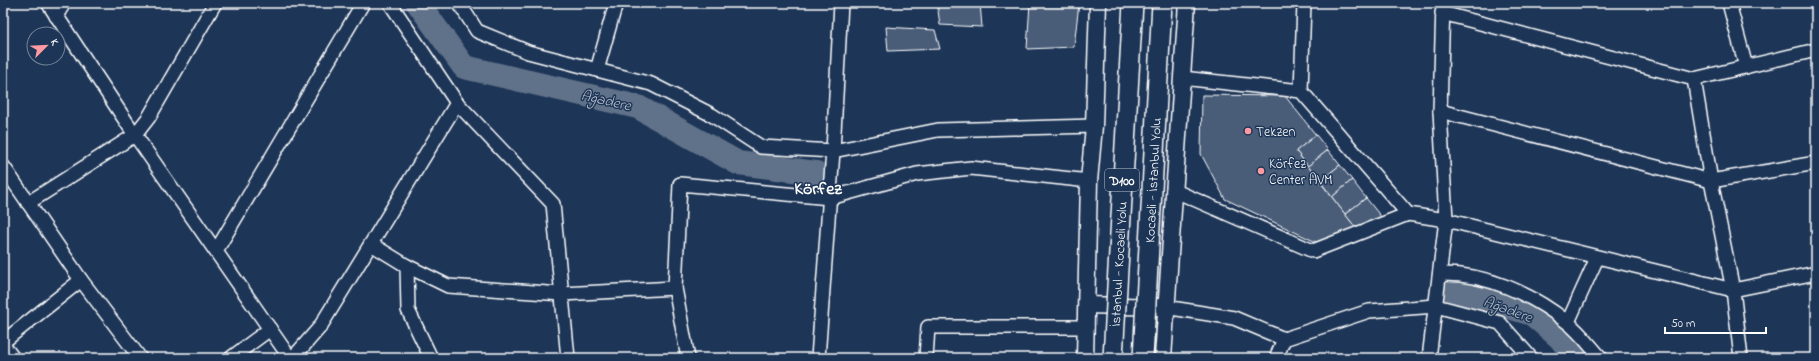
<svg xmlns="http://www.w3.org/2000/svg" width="1819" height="361" viewBox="0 0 1819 361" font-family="'Indie Flower',sans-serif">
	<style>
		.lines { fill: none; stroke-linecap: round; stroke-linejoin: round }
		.river { stroke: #617289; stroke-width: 24 }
		.building { fill: #4a5d79; stroke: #fff }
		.minor-casing { stroke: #fff; stroke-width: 16 }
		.major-casing { stroke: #fff; stroke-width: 19 }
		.minor { stroke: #1d3557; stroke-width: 13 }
		.major { stroke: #1d3557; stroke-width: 16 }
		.highway-bridge-casing { stroke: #fff; stroke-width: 22; stroke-linecap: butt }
		.highway-bridge { stroke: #1d3557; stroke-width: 19 }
		.poi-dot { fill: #ff9aa2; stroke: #1d3557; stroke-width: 1.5 }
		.labels { text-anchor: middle; stroke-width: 3; stroke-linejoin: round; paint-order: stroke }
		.shield { fill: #1d3557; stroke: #bbc2cd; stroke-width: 1 }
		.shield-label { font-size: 13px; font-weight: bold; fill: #fff }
		.poi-label { font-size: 14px; fill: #fff; stroke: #1d3557; text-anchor: start }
		.street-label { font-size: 14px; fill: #fff; stroke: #1d3557 }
		.water-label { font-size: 15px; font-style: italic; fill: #b8c0ca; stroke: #1d3557 }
		.district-label { font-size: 18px; font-weight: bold; fill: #fff; stroke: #1d3557 }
	</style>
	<rect width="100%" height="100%" fill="#1d3557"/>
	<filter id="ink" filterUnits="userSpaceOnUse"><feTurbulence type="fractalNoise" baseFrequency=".025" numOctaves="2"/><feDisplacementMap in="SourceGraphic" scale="8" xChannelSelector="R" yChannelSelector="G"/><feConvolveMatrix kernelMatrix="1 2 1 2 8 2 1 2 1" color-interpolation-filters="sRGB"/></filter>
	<g filter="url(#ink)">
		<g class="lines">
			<g class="river">
				<path d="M418,3L464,67L638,107L738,163L816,173"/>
				<path d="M1450,289L1532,314L1560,338L1576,358"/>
			</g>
		</g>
		<g class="building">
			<path d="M937,3H980L982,27L940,25Z"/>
			<path d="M1030,3H1079L1074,47L1027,49Z"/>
			<path d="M886,27L935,30L940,49L888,51Z"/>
			<path d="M1202,95L1285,96L1316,135L1296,151L1356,228L1316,242L1225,199L1201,154Z"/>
			<path d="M1316,135L1328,150L1308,166L1296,151Z"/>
			<path d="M1328,150L1340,165L1320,181L1308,166Z"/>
			<path d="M1340,165L1352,180L1332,197L1320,181Z"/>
			<path d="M1352,180L1366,198L1345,214L1332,197Z"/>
			<path d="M1366,198L1382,218L1356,228L1345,214Z"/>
		</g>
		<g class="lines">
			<defs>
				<g id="minor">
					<path d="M48,3L135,135L290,358"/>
					<path d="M390,3L457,103L553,204L568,358"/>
					<path d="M459,3L477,31L528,52L651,84L712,115L761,147L833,151L938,130L1094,126"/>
					<path d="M1729,3L1746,67"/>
					<path d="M1442,13L1694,79L1816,50"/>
					<path d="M56,16L64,3"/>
					<path d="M597,70L616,3"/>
					<path d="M1182,78L1301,91L1408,214L1446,220L1733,290L1816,273"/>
					<path d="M1694,79L1711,181L1733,290L1741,358"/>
					<path d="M1301,91L1304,3"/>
					<path d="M1440,111L1711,181L1816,163"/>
					<path d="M3,166L81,280L140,358"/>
					<path d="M1173,190L1313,251L1408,214"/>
					<path d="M28,203L135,135L149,117L215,3"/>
					<path d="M371,244L407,266L448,286L562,294L675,288"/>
					<path d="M216,251L363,3"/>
					<path d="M407,266L408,310L431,358"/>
					<path d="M1440,274C1486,273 1532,294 1567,322C1580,332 1590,346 1601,358"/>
					<path d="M1165,307L1234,318L1284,339"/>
					<path d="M1568,322L1597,258"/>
					<path d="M3,342L81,280"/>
					<path d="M3,345L13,358"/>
					<path d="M231,358L270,329"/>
					<path d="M293,358L320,327L457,103"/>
					<path d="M688,358L675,288L680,184L830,198L917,174L971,168L1089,181"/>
					<path d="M818,358L833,151L841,3"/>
					<path d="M926,358L928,327H1087"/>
					<path d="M1276,358L1284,339L1369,311L1436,306L1500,323L1531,358"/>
					<path d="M1429,358L1446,220L1440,111L1443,3"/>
				</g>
				<g id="major">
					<path d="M1087,305L1158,307"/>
					<path d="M1085,358L1089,181L1094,126L1098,3"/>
					<path d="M1163,358L1187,3"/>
				</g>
			</defs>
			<use href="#minor" class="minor-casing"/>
			<use href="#major" class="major-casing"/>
			<use href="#minor" class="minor"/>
			<use href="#major" class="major"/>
			<defs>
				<g id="highway-bridge">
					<path id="s1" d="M1113,358L1133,3"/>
					<path id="s2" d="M1143,358L1162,3"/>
				</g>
			</defs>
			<use href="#highway-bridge" class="highway-bridge-casing"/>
			<use href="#highway-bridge" class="highway-bridge"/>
		</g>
	</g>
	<g class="poi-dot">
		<circle cx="1248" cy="131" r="4"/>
		<circle cx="1261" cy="171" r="4"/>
	</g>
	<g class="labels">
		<rect class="shield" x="1105" y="169" width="34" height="22" rx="3"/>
		<g class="shield-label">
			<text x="1122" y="185">D100</text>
		</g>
		<g class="poi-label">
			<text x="1256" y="136">Tekzen</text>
			<text x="1269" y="168">Körfez<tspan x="1269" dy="16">Center AVM</tspan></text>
		</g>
		<g class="street-label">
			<text dy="5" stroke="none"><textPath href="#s2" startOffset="178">Kocaeli - İstanbul Yolu</textPath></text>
			<text dy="5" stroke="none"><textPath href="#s1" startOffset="94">İstanbul - Kocaeli Yolu</textPath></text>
		</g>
		<g class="water-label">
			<text transform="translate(606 100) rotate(13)" y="5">Ağadere</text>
			<text transform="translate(1508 309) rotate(20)" y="5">Ağadere</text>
		</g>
		<g class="district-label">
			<text x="818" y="194">Körfez</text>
		</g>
	</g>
	<rect width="1819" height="361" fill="none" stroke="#1d3557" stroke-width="16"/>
	<rect x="8" y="8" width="1803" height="345" fill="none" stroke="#fff" stroke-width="1.5" filter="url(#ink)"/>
	<g transform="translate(46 46) rotate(66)"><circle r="19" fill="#1d3557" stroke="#77869a"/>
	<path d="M0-3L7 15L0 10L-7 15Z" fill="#ff9aa2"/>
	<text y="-6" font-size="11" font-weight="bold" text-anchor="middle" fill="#ffffff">K</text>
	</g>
	<path d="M1665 327v6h101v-6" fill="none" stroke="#ffffff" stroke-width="2"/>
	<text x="1671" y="327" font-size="12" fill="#ffffff" stroke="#1d3557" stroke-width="3" paint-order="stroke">50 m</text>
</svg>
